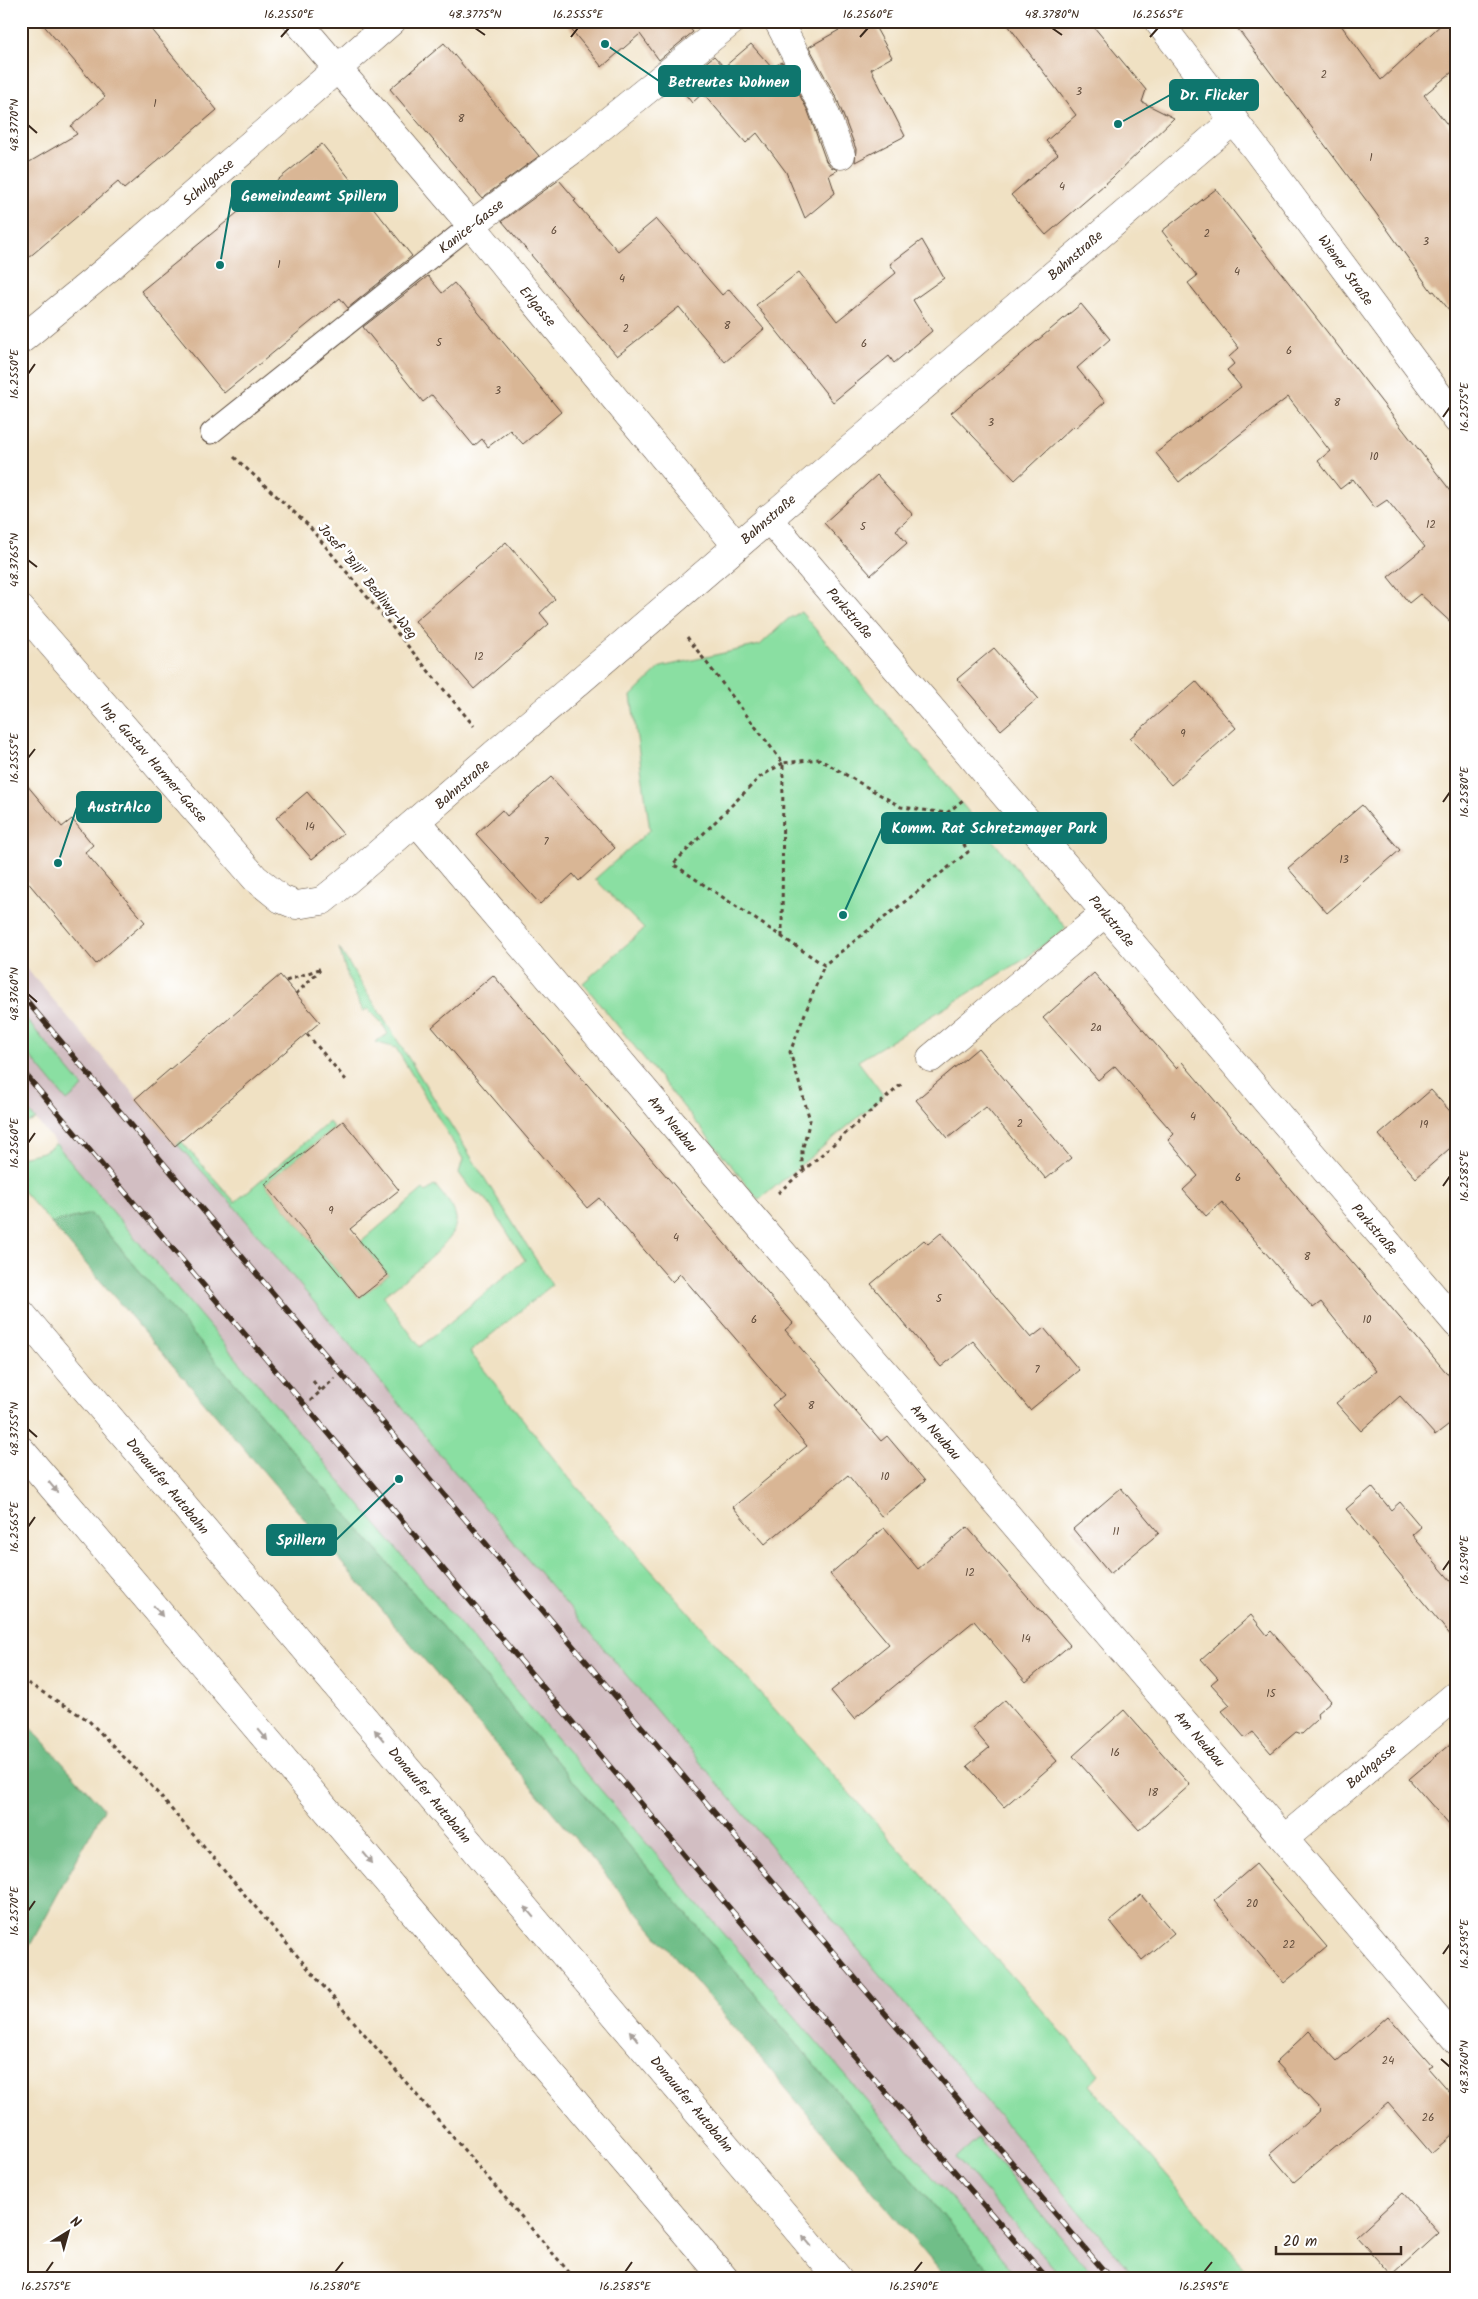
<svg xmlns="http://www.w3.org/2000/svg" width="1478" height="2299" viewBox="0 0 1478 2299" font-family="Kalam,sans-serif">
	<style>
		.industrial { fill: #d2bec2 }
		.green { fill: #8adfa2; stroke: #628460 }
		.forest { fill: #6fbe88; stroke: #557453 }
		.building { fill: #d9b695 }
		.lines { fill: none; stroke-linecap: round; stroke-linejoin: round }
		.service-casing { stroke: #564537; stroke-width: 23 }
		.pedestrian-casing { stroke: #564537; stroke-width: 29 }
		.minor-casing { stroke: #564537; stroke-width: 29 }
		.primary-casing { stroke: #564537; stroke-width: 29 }
		.motorway-casing { stroke: #564537; stroke-width: 29 }
		.path { stroke: #564537; stroke-width: 3; stroke-dasharray: 4 4; stroke-linecap: butt }
		.service { stroke: #fff; stroke-width: 21 }
		.pedestrian { stroke: #fff; stroke-width: 28 }
		.minor { stroke: #fff; stroke-width: 28 }
		.primary { stroke: #fff; stroke-width: 28 }
		.motorway { stroke: #fff; stroke-width: 28 }
		.rail-casing { stroke: #3b2a1e; stroke-width: 5.5 }
		.rail { stroke: #fff; stroke-width: 4; stroke-dasharray: 11; stroke-linecap: butt }
		.oneway { fill: #a79f9a }
		.ticks { fill: none; stroke: #3b2a1e; stroke-width: 2 }
		.labels { text-anchor: middle; stroke-width: 5; stroke-linejoin: round; paint-order: stroke }
		.number-label { font-size: 11px; fill: #624d3c }
		.street-label { font-size: 14px; fill: #3b2a1e; stroke: #fff }
		.leader { fill: none; stroke: #0f766e; stroke-width: 2 }
		.callout-dot { fill: #0f766e; stroke: #fff; stroke-width: 2 }
		.callout { fill: #0f766e; stroke: #0f766e; stroke-width: 2 }
		.callout-label { font-size: 15px; text-anchor: middle; font-weight: bold; fill: #fff }
		.neatline { fill: none; stroke: #3b2a1e; stroke-width: 2 }
		.ticks-label { font-size: 12px; text-anchor: middle; fill: #3b2a1e }
	</style>
	<rect width="100%" height="100%" fill="#fff"/>
	<filter id="ink" filterUnits="userSpaceOnUse"><feTurbulence type="fractalNoise" baseFrequency=".02" numOctaves="2"/><feDisplacementMap in="SourceGraphic" scale="10" xChannelSelector="R" yChannelSelector="G"/><feConvolveMatrix kernelMatrix="1 2 1 2 8 2 1 2 1" color-interpolation-filters="sRGB"/></filter>
	<filter id="wash" filterUnits="userSpaceOnUse"><feTurbulence type="fractalNoise" baseFrequency=".0096" numOctaves="4" result="noise"/><feDisplacementMap in="SourceGraphic" scale="20" xChannelSelector="R" yChannelSelector="G"/><feGaussianBlur stdDeviation="1.12" result="paint"/><feColorMatrix in="noise" values="0 0 0 0 0 0 0 0 0 0 0 0 0 0 0 0 0 1.4 0 .05"/><feComposite in="paint" operator="in"/></filter>
	<g filter="url(#wash)">
		<rect width="100%" height="100%" fill="#f0e1c3"/>
		<path class="industrial" d="M21,962L177,1144L233,1205L401,1406L447,1463L1136,2278H1019L528,1705L21,1102Z"/>
		<g class="green">
			<path d="M801,612L1066,928L1023,960L858,1061L884,1096L759,1200L583,983L644,929L595,879L650,830L631,696L661,667L760,645L788,619Z"/>
			<path d="M339,948L552,1285L470,1352L569,1478L1099,2074L1089,2085L1254,2278H1136L447,1463L401,1406L233,1205L177,1144L181,1141L235,1202L329,1122L334,1128L265,1184L359,1298L388,1275L361,1242L423,1189L426,1192L435,1185C442,1195 454,1205 456,1218C460,1241 400,1282 383,1296L420,1347L525,1260L486,1199L470,1188L459,1173L463,1159L396,1048L375,1042L388,1034L382,1023L368,1009L363,1011L348,978Z"/>
			<path d="M21,1013L83,1087L67,1101L21,1045Z"/>
			<path d="M21,1102L36,1120L21,1125Z"/>
			<path d="M56,1144L528,1705L1019,2278H996L91,1214L51,1223L21,1189V1157L43,1152Z"/>
			<path d="M978,2138L1095,2278H1063L956,2158Z"/>
		</g>
		<g class="forest">
			<path d="M91,1214L996,2278H946L394,1624L51,1223Z"/>
			<path d="M21,1717L104,1809L21,1962Z"/>
		</g>
		<g id="blocks">
			<g class="building">
				<path d="M40,21H144L217,110L124,189L118,182L21,264V167L77,134L71,126L105,97Z"/>
				<path d="M564,21H683L693,32L659,60L640,34L602,67Z"/>
				<path d="M855,21H872L892,57L871,69L905,136L855,162L856,149L837,99L809,47Z"/>
				<path d="M1005,21H1089L1146,90L1142,102L1174,118L1112,178L1046,235L1011,195L1058,154L1046,141L1076,115Z"/>
				<path d="M1232,21H1338L1381,80L1445,21H1457V68L1424,95L1457,137V320L1434,291L1432,292L1375,212Z"/>
				<path d="M444,43L539,156L482,198L390,89Z"/>
				<path d="M751,44L772,68L782,62L808,111L826,161L831,167L838,170L829,175L835,193L805,218L786,172L757,133L746,143L703,93L692,103L678,85L714,56L724,67Z"/>
				<path d="M322,144L412,256L348,308L340,298L224,393L141,291Z"/>
				<path d="M559,180L576,200L574,201L618,251L656,219L722,295L729,289L764,329L725,362L679,307L617,356L502,221Z"/>
				<path d="M1216,189L1457,499V628L1420,594L1409,603L1388,577L1425,547L1387,500L1375,508L1353,479L1340,489L1318,461L1330,451L1288,397L1179,482L1156,453L1241,387L1227,370L1234,364L1229,357L1239,348L1188,283L1197,276L1162,231Z"/>
				<path d="M922,240L944,278L913,300L932,331L894,363L889,356L833,402L756,305L799,272L837,321L896,273L890,264Z"/>
				<path d="M428,276L442,293L454,283L561,412L523,444L510,430L488,447L482,439L474,446L432,395L423,402L363,327Z"/>
				<path d="M1081,304L1110,339L1077,368L1105,402L1075,428L1073,426L1015,480L951,413Z"/>
				<path d="M877,475L913,515L896,530L907,543L871,575L824,523Z"/>
				<path d="M506,542L555,599L540,613L549,624L474,689L415,621Z"/>
				<path d="M994,648L1038,698L1001,730L957,679Z"/>
				<path d="M1196,681L1236,728L1171,785L1130,738Z"/>
				<path d="M551,777L615,848L579,881L573,874L540,904L476,834L502,810L507,816Z"/>
				<path d="M21,778L62,827L72,819L93,845L85,852L145,922L96,964L21,874Z"/>
				<path d="M307,792L343,834L312,859L276,818Z"/>
				<path d="M1362,805L1400,850L1327,913L1288,868Z"/>
				<path d="M1094,973L1176,1068L1182,1062L1457,1385V1418L1435,1435L1400,1396L1361,1431L1336,1403L1376,1371L1321,1302L1313,1308L1222,1202L1206,1216L1183,1190L1198,1176L1168,1140L1174,1134L1115,1066L1098,1080L1043,1018Z"/>
				<path d="M280,975L320,1022L175,1146L135,1099Z"/>
				<path d="M493,975L793,1323L785,1330L881,1441L887,1436L925,1481L882,1517L848,1475L765,1544L733,1507L807,1446L772,1405L784,1395L680,1274L672,1282L599,1198L587,1208L432,1027Z"/>
				<path d="M978,1048L1071,1158L1046,1179L986,1107L948,1138L916,1100Z"/>
				<path d="M1431,1090L1457,1119V1142L1416,1178L1379,1135Z"/>
				<path d="M343,1121L399,1190L350,1229L388,1275L359,1298L265,1184Z"/>
				<path d="M941,1233L1031,1338L1044,1328L1079,1370L1030,1410L973,1341L941,1367L871,1284L924,1240L928,1244Z"/>
				<path d="M1372,1487L1391,1510L1400,1502L1421,1527L1412,1535L1457,1588V1643L1346,1509Z"/>
				<path d="M1121,1488L1159,1533L1110,1574L1073,1529Z"/>
				<path d="M967,1527L1070,1645L1026,1682L974,1621L854,1719L831,1691L889,1644L830,1574L884,1528L918,1569Z"/>
				<path d="M1251,1615L1267,1635L1271,1631L1331,1701L1317,1713L1318,1719L1302,1734L1296,1732L1271,1753L1253,1732L1245,1738L1222,1711L1230,1705L1211,1684L1218,1678L1201,1659Z"/>
				<path d="M1005,1700L1057,1761L1004,1807L967,1766L989,1748L972,1728Z"/>
				<path d="M1124,1710L1190,1785L1139,1830L1073,1756Z"/>
				<path d="M1457,1738V1834L1409,1779Z"/>
				<path d="M1256,1864L1327,1947L1284,1983L1214,1900Z"/>
				<path d="M1141,1895L1174,1933L1142,1960L1110,1921Z"/>
				<path d="M1388,2016L1432,2066L1428,2068L1457,2101V2131L1431,2153L1388,2103L1294,2182L1270,2154L1321,2110L1276,2062L1309,2031L1337,2061Z"/>
				<path d="M1403,2193L1439,2233L1392,2276L1356,2236Z"/>
			</g>
		</g>
	</g>
	<g filter="url(#ink)">
		<use href="#blocks" fill-opacity="0" stroke="#564537" stroke-width="1"/>
		<g class="lines">
			<defs>
				<path id="service" d="M211,433L471,225"/>
				<g id="pedestrian">
					<path d="M297,21L471,225"/>
					<path d="M110,267L392,21"/>
				</g>
				<g id="minor">
					<path d="M732,21L574,149L471,225L737,546"/>
					<path d="M778,21L822,105L841,155"/>
					<path d="M21,340L110,267"/>
					<path d="M768,518L1457,1324"/>
					<path d="M21,609L255,878L281,899L296,905L322,901L337,889L1234,120"/>
					<path d="M417,822L751,1216L1457,2041"/>
					<path d="M931,1058L1105,913"/>
					<path d="M1285,1838L1457,1694"/>
				</g>
				<path id="primary" d="M1158,21L1258,152L1457,420"/>
				<g id="motorway">
					<path d="M21,1313L838,2278"/>
					<path d="M21,1450L724,2278"/>
				</g>
			</defs>
			<use href="#service" class="service-casing"/>
			<use href="#pedestrian" class="pedestrian-casing"/>
			<use href="#minor" class="minor-casing"/>
			<use href="#primary" class="primary-casing"/>
			<use href="#motorway" class="motorway-casing"/>
			<g class="path">
				<path d="M234,457L307,524L474,726"/>
				<path d="M687,637L783,763L819,759L901,807L947,813L963,800"/>
				<path d="M783,763L760,777L673,864L824,965L968,852L947,813"/>
				<path d="M782,937L783,764"/>
				<path d="M286,981L322,968"/>
				<path d="M296,994L320,970"/>
				<path d="M307,1034L346,1080"/>
				<path d="M804,1170L802,1164V1151L810,1120L790,1052L824,965"/>
				<path d="M778,1193L904,1082"/>
				<path d="M313,1381L321,1391"/>
				<path d="M310,1401L335,1378"/>
				<path d="M21,1679L88,1720L148,1782L574,2278"/>
			</g>
			<use href="#service" class="service"/>
			<use href="#pedestrian" class="pedestrian"/>
			<use href="#minor" class="minor"/>
			<use href="#primary" class="primary"/>
			<use href="#motorway" class="motorway"/>
			<defs>
				<g id="rail">
					<path d="M21,994L261,1279L1110,2278"/>
					<path d="M21,1069L851,2052L1047,2278"/>
				</g>
			</defs>
			<use href="#rail" class="rail-casing"/>
			<use href="#rail" class="rail"/>
		</g>
		<defs><path id="oneway-solid" d="M-6-.8H1V-3.2L6.5 0L1 3.2V.8H-6Z" transform="scale(1.25)"/></defs>
		<g class="oneway">
			<use href="#oneway-solid" transform="translate(53 1487) rotate(50)"/>
			<use href="#oneway-solid" transform="translate(158 1611) rotate(50)"/>
			<use href="#oneway-solid" transform="translate(263 1735) rotate(50)"/>
			<use href="#oneway-solid" transform="translate(379 1735) rotate(-130)"/>
			<use href="#oneway-solid" transform="translate(368 1858) rotate(50)"/>
			<use href="#oneway-solid" transform="translate(529 1912) rotate(-130)"/>
			<use href="#oneway-solid" transform="translate(634 2036) rotate(-130)"/>
			<use href="#oneway-solid" transform="translate(807 2241) rotate(-130)"/>
		</g>
	</g>
	<path class="ticks" d="M475,28L485,35M1052,28L1062,35M281,37L289,28M571,37L578,28M860,37L868,28M1150,37L1158,28M28,125L37,133M28,374L35,364M1443,417L1450,407M28,560L37,567M28,758L35,749M1443,802L1450,792M28,994L37,1002M28,1143L35,1133M1443,1186L1450,1176M28,1429L37,1437M28,1527L35,1517M1443,1570L1450,1560M28,1911L35,1901M1443,1954L1450,1944M1441,2059L1450,2067M46,2272L53,2262M335,2272L343,2262M625,2272L632,2262M914,2272L922,2262M1204,2272L1212,2262"/>
	<g class="labels">
		<g class="number-label">
			<text x="1324" y="78">2</text>
			<text x="1079" y="95">3</text>
			<text x="155" y="107">1</text>
			<text x="461" y="122">8</text>
			<text x="1371" y="161">1</text>
			<text x="1062" y="190">4</text>
			<text x="554" y="234">6</text>
			<text x="1207" y="237">2</text>
			<text x="1426" y="245">3</text>
			<text x="279" y="268">1</text>
			<text x="1237" y="275">4</text>
			<text x="622" y="282">4</text>
			<text x="727" y="329">8</text>
			<text x="626" y="332">2</text>
			<text x="439" y="346">5</text>
			<text x="864" y="347">6</text>
			<text x="1289" y="354">6</text>
			<text x="498" y="394">3</text>
			<text x="1337" y="406">8</text>
			<text x="991" y="426">3</text>
			<text x="1374" y="460">10</text>
			<text x="1431" y="528">12</text>
			<text x="863" y="530">5</text>
			<text x="479" y="660">12</text>
			<text x="1183" y="737">9</text>
			<text x="310" y="830">14</text>
			<text x="546" y="845">7</text>
			<text x="1344" y="863">13</text>
			<text x="1096" y="1031">2a</text>
			<text x="1193" y="1120">4</text>
			<text x="1020" y="1127">2</text>
			<text x="1424" y="1128">19</text>
			<text x="1238" y="1181">6</text>
			<text x="331" y="1214">9</text>
			<text x="676" y="1241">4</text>
			<text x="1307" y="1260">8</text>
			<text x="939" y="1302">5</text>
			<text x="754" y="1323">6</text>
			<text x="1367" y="1323">10</text>
			<text x="1037" y="1373">7</text>
			<text x="811" y="1409">8</text>
			<text x="885" y="1480">10</text>
			<text x="1116" y="1535">11</text>
			<text x="970" y="1576">12</text>
			<text x="1026" y="1642">14</text>
			<text x="1271" y="1697">15</text>
			<text x="1115" y="1756">16</text>
			<text x="1153" y="1796">18</text>
			<text x="1252" y="1907">20</text>
			<text x="1289" y="1948">22</text>
			<text x="1388" y="2064">24</text>
			<text x="1428" y="2121">26</text>
		</g>
		<g class="street-label">
			<text transform="translate(208 182) rotate(-41)" y="5">Schulgasse</text>
			<text transform="translate(471 226) rotate(-38)" y="5">Kanice-Gasse</text>
			<text transform="translate(1075 255) rotate(-41)" y="5">Bahnstraße</text>
			<text transform="translate(1346 270) rotate(54)" y="5">Wiener Straße</text>
			<text transform="translate(538 306) rotate(50)" y="5">Erlgasse</text>
			<text transform="translate(768 519) rotate(-41)" y="5">Bahnstraße</text>
			<text transform="translate(368 581) rotate(50)" y="5">Josef "Bill" Bedliwy-Weg</text>
			<text transform="translate(850 613) rotate(49)" y="5">Parkstraße</text>
			<text transform="translate(154 762) rotate(49)" y="5">Ing. Gustav Harmer-Gasse</text>
			<text transform="translate(462 784) rotate(-41)" y="5">Bahnstraße</text>
			<text transform="translate(1112 921) rotate(50)" y="5">Parkstraße</text>
			<text transform="translate(673 1124) rotate(50)" y="5">Am Neubau</text>
			<text transform="translate(1375 1229) rotate(49)" y="5">Parkstraße</text>
			<text transform="translate(936 1432) rotate(49)" y="5">Am Neubau</text>
			<text transform="translate(168 1486) rotate(50)" y="5">Donauufer Autobahn</text>
			<text transform="translate(1200 1739) rotate(49)" y="5">Am Neubau</text>
			<text transform="translate(1371 1766) rotate(-40)" y="5">Bachgasse</text>
			<text transform="translate(430 1795) rotate(50)" y="5">Donauufer Autobahn</text>
			<text transform="translate(692 2104) rotate(50)" y="5">Donauufer Autobahn</text>
		</g>
	</g>
	<path class="leader" d="M605 44L659 81M1118 124L1170 95M220 265L232 196M58 863L77 807M843 915L882 828M399 1479L336 1540"/>
	<g class="callout-dot">
		<circle cx="605" cy="44" r="5"/>
		<circle cx="1118" cy="124" r="5"/>
		<circle cx="220" cy="265" r="5"/>
		<circle cx="58" cy="863" r="5"/>
		<circle cx="843" cy="915" r="5"/>
		<circle cx="399" cy="1479" r="5"/>
	</g>
	<g class="callout">
		<rect x="659" y="66" width="141" height="30" rx="5"/>
		<rect x="1170" y="80" width="88" height="30" rx="5"/>
		<rect x="232" y="181" width="165" height="30" rx="5"/>
		<rect x="77" y="792" width="84" height="30" rx="5"/>
		<rect x="882" y="813" width="224" height="30" rx="5"/>
		<rect x="267" y="1525" width="69" height="30" rx="5"/>
	</g>
	<g class="callout-label">
		<text x="729" y="87">Betreutes Wohnen</text>
		<text x="1214" y="100">Dr. Flicker</text>
		<text x="314" y="201">Gemeindeamt Spillern</text>
		<text x="119" y="812">AustrAlco</text>
		<text x="994" y="833">Komm. Rat Schretzmayer Park</text>
		<text x="301" y="1545">Spillern</text>
	</g>
	<rect width="1478" height="2299" fill="none" stroke="#fff" stroke-width="55"/>
	<g transform="translate(68 2232) rotate(37)" stroke="#ffffff" stroke-width="4" paint-order="stroke">
	<path d="M0-4L9 19L0 12L-9 19Z" fill="#3b2a1e"/>
	<text y="-8" font-size="14" font-weight="bold" text-anchor="middle" fill="#3b2a1e">N</text>
	</g>
	<path d="M1276 2246v8h125v-8" fill="none" stroke="#3b2a1e" stroke-width="2.5"/>
	<text x="1283" y="2246" font-size="15" fill="#3b2a1e" stroke="#ffffff" stroke-width="4" paint-order="stroke">20 m</text>
	<rect x="28" y="28" width="1422" height="2244" class="neatline"/>
	<g class="ticks-label">
		<text x="289" y="18">16.2550°E</text>
		<text x="475" y="18">48.3775°N</text>
		<text x="578" y="18">16.2555°E</text>
		<text x="868" y="18">16.2560°E</text>
		<text x="1052" y="18">48.3780°N</text>
		<text x="1158" y="18">16.2565°E</text>
		<text transform="translate(14 125) rotate(-90)" y="4">48.3770°N</text>
		<text transform="translate(14 374) rotate(-90)" y="4">16.2550°E</text>
		<text transform="translate(1464 407) rotate(-90)" y="4">16.2575°E</text>
		<text transform="translate(14 560) rotate(-90)" y="4">48.3765°N</text>
		<text transform="translate(14 758) rotate(-90)" y="4">16.2555°E</text>
		<text transform="translate(1464 792) rotate(-90)" y="4">16.2580°E</text>
		<text transform="translate(14 994) rotate(-90)" y="4">48.3760°N</text>
		<text transform="translate(14 1143) rotate(-90)" y="4">16.2560°E</text>
		<text transform="translate(1464 1176) rotate(-90)" y="4">16.2585°E</text>
		<text transform="translate(14 1429) rotate(-90)" y="4">48.3755°N</text>
		<text transform="translate(14 1527) rotate(-90)" y="4">16.2565°E</text>
		<text transform="translate(1464 1560) rotate(-90)" y="4">16.2590°E</text>
		<text transform="translate(14 1911) rotate(-90)" y="4">16.2570°E</text>
		<text transform="translate(1464 1944) rotate(-90)" y="4">16.2595°E</text>
		<text transform="translate(1464 2067) rotate(-90)" y="4">48.3760°N</text>
		<text x="46" y="2290">16.2575°E</text>
		<text x="335" y="2290">16.2580°E</text>
		<text x="625" y="2290">16.2585°E</text>
		<text x="914" y="2290">16.2590°E</text>
		<text x="1204" y="2290">16.2595°E</text>
	</g>
</svg>
